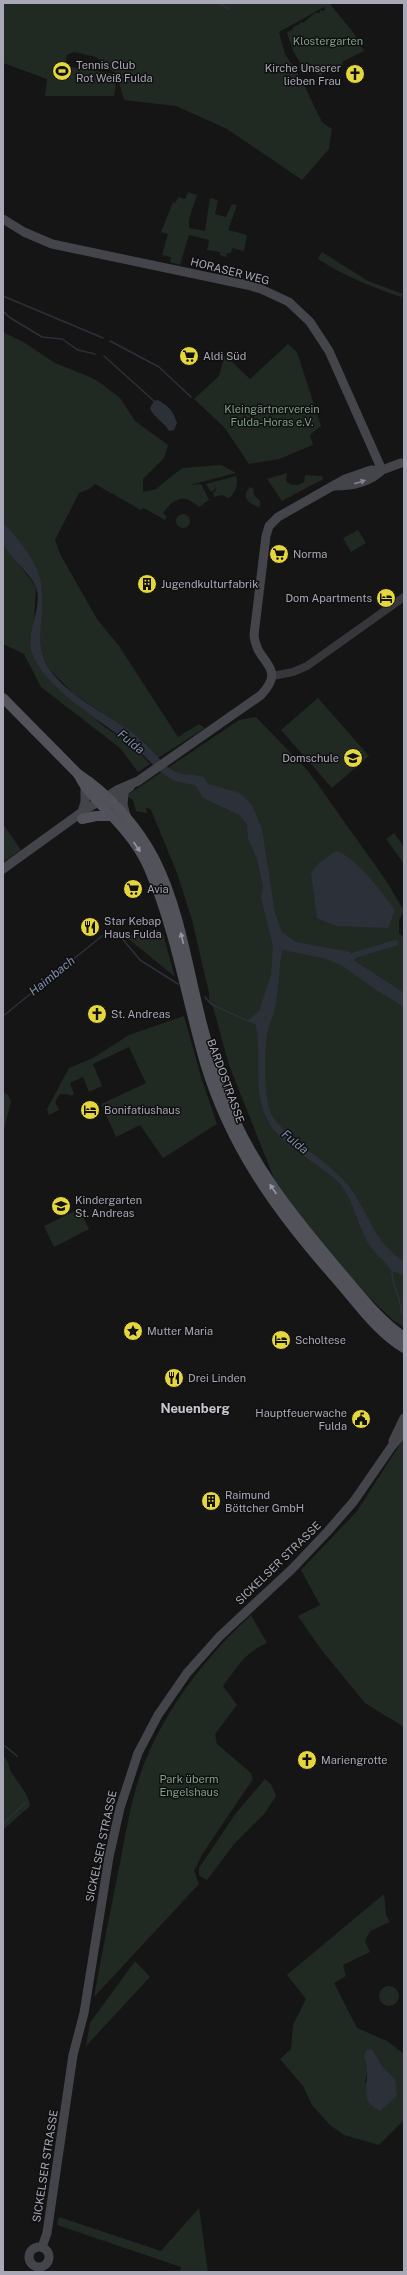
<svg xmlns="http://www.w3.org/2000/svg" width="407" height="2275" viewBox="0 0 407 2275" font-family="'Public Sans',sans-serif">
	<style>
		.green { fill: #212923; fill-rule: evenodd }
		.water { fill: #2c3039 }
		.lines { fill: none; stroke-linecap: round; stroke-linejoin: round }
		.stream { stroke: #2c3039; stroke-width: 1.5 }
		.canal { stroke: #2c3039; stroke-width: 6 }
		.tertiary { stroke: #36363b; stroke-width: 8 }
		.secondary { stroke: #44444b; stroke-width: 9 }
		.primary { stroke: #52525a; stroke-width: 10 }
		.oneway { fill: #858591 }
		.oneway2 { fill: #9797a4 }
		.labels { text-anchor: middle; stroke-width: 3; stroke-linejoin: round; paint-order: stroke }
		.park-label { font-size: 11px; fill: #809f89; stroke: #101011 }
		.poi-label { font-size: 11px; fill: #a8a8b6; stroke: #101011; text-anchor: start }
		.street-label { font-size: 11px; fill: #a8a8b6; stroke: #101011 }
		.water-label { font-size: 12px; font-style: italic; fill: #818eae; stroke: #101011 }
		.quarter-label { font-size: 13px; font-weight: bold; fill: #c8c8d2; stroke: #101011 }
	</style>
	<rect width="100%" height="100%" fill="#151516"/>
	<g class="green">
		<path d="M3,3H329L353,32L364,51L342,62L343,65L319,76L314,67V70L308,74L294,53L287,33L293,29V27L300,24V22L303,23L315,13H320V10L322,11L325,10L324,7L279,32L285,54L301,79L322,122L332,129L329,149L302,180L227,129L176,106L124,100L117,76L114,96H45L47,79L3,63ZM74,52L96,57L116,74L65,66L67,55Z"/>
		<path d="M188,192L197,195L189,219V228L205,231L210,198L218,200L215,214L226,217L232,204L237,205L228,230L247,235L244,251L232,248L231,253H227L226,257L220,255V252L207,250L209,240L189,235L180,265L170,262L171,257L162,255L168,234L161,232L173,202L175,203L179,197L185,199Z"/>
		<path d="M322,252L368,281L403,294L401,297C372,287 344,276 318,259Z"/>
		<path d="M3,332L25,343L55,363L90,377L99,382L120,398L135,421L168,445L164,458L143,479V492L156,489L182,468L221,465L236,473L190,485L201,484L209,500L199,507C184,493 174,498 163,513L167,517L165,520L144,508L141,510L95,484L89,489L79,493L55,540L60,554L97,619L119,646L178,737L199,724L205,728L158,758L146,743L73,693L50,670L42,655L40,639L42,589L30,558L3,522Z"/>
		<path d="M288,344L297,352L321,426L310,435L313,445L279,459L249,464L224,427L194,399L219,376L225,355L250,379Z"/>
		<path d="M287,473L286,481C291,486 298,486 304,482L305,475L322,476L323,479L282,501L267,479Z"/>
		<path d="M236,476C239,483 235,494 229,498L222,495L214,497L213,492L216,490L214,484L215,489L211,492L206,484Z"/>
		<path d="M250,487L253,488L254,495L260,501V507C250,505 240,497 250,487Z"/>
		<circle cx="183" cy="521" r="7"/>
		<path d="M358,530L366,543L351,552L343,538Z"/>
		<path d="M3,543L36,587L34,622L30,639L33,656L58,688L106,728L132,745L150,764L138,772L120,748L41,687L24,654L3,644Z"/>
		<path d="M318,698L369,756L332,788L281,730Z"/>
		<path d="M256,717L309,772L387,882L404,911L399,920V933L404,938V1327L394,1321L355,1284L277,1186L229,1065L213,1007L209,1003V993L192,920L177,873L151,810L146,807L147,813L136,811L133,800L126,796L239,720Z"/>
		<path d="M3,824L21,850L3,862Z"/>
		<path d="M394,833L404,847V864L386,839Z"/>
		<path d="M149,930H158L163,934L175,977L125,936Z"/>
		<path d="M184,1016L202,1080L217,1124L163,1158L140,1125L116,1137L101,1104L146,1083L129,1047L93,1064L102,1086L89,1092L83,1077L70,1083L74,1094L70,1096L68,1094H60L55,1102L59,1110L49,1115L47,1109L69,1068L93,1058L129,1035Z"/>
		<path d="M3,1092L8,1095L11,1101L3,1134Z"/>
		<path d="M79,1209L89,1229L54,1247L44,1226Z"/>
		<path d="M404,1438V1727L365,1703L320,1648L298,1616L320,1605L301,1570L357,1511Z"/>
		<path d="M251,1615L267,1643C244,1653 238,1667 223,1686L237,1705L215,1734L217,1744L251,1773L253,1779L203,1853L194,1871L199,1884L94,1997C102,1952 111,1908 120,1863C127,1826 133,1787 149,1752C173,1699 209,1654 251,1615Z"/>
		<path d="M3,1755C9,1762 8,1765 11,1772C18,1784 28,1792 30,1806L3,1830Z"/>
		<path d="M265,1779L271,1784L276,1796L265,1813L235,1843L207,1880L199,1875V1868L236,1813Z"/>
		<path d="M384,1894L386,1915L390,1922L370,1931L365,1941L370,1952L343,1965L346,1976L334,1983L357,2028L387,2041L404,2054V2120L379,2145L344,2135L330,2125L312,2105L303,2086L280,2059L291,2049L293,2025L306,1999L287,1975ZM372,2049L383,2067L395,2079L365,2083Z"/>
		<path d="M135,1961L150,1977L86,2046L90,2023Z"/>
		<circle cx="389" cy="1996" r="10"/>
		<path d="M199,2208L208,2272H180L181,2267L57,2225L59,2217L161,2251Z"/>
	</g>
	<g class="water">
		<path d="M158,400C169,406 173,411 177,423L174,430L169,431C163,421 154,418 150,408L154,401Z"/>
		<path d="M3,522C16,537 33,556 39,575C43,586 42,599 42,611C41,625 39,639 42,653C52,693 119,717 146,744C156,753 162,765 174,771C183,776 194,774 204,777L208,784L240,793L252,805L262,829L275,913L282,932L296,942L350,952L355,961L404,993L403,1006L376,990L343,966L323,958L282,950C279,968 279,988 275,1007C274,1015 270,1022 268,1030C264,1048 263,1102 273,1117C289,1141 327,1160 347,1184C369,1211 373,1243 404,1261V1275L391,1271C386,1261 376,1255 370,1246C357,1226 354,1198 337,1181C318,1163 280,1144 268,1121C252,1092 262,1057 256,1025L247,1021L259,1011L271,975L273,946L261,898L263,886L257,859L248,838L247,824L239,815L203,798L196,786C190,783 184,784 178,782C158,775 147,756 131,744C102,722 48,690 33,656C23,634 44,609 36,587C29,571 10,559 3,543C1,538 3,528 3,522Z"/>
		<path d="M336,851C357,857 382,893 395,910L388,928L336,926L317,918L311,873L319,863Z"/>
		<path d="M372,2049L383,2067L395,2079L397,2096L380,2111C360,2101 368,2088 367,2070C367,2065 365,2060 364,2055L367,2050Z"/>
	</g>
	<g class="lines">
		<g class="stream">
			<path d="M219,3L229,9"/>
			<path d="M3,296L103,338"/>
			<path d="M3,311L9,317L42,337L62,339L78,350L95,354"/>
			<path d="M110,341L159,367L191,397"/>
			<path d="M104,356L154,401"/>
			<path d="M121,937L140,960L178,984"/>
			<path d="M205,997L211,1004L248,1021"/>
			<path d="M3,1016L102,936"/>
			<path d="M392,1271C391,1285 402,1298 401,1313"/>
			<path d="M5,1746L17,1756"/>
			<path d="M3,1824L25,1803"/>
		</g>
		<path class="canal" d="M346,961L355,955L395,943"/>
		<path class="tertiary" d="M273,676L293,672L307,666L404,597"/>
		<g class="secondary">
			<path d="M3,219L24,232L52,244L247,285L261,289L289,302L310,322L329,351L382,470"/>
			<path d="M334,486C351,486 370,482 382,470"/>
			<path d="M124,793L123,805L127,819"/>
			<path d="M107,804L130,787"/>
			<path d="M82,812L85,802V788"/>
			<path d="M3,869L82,812L117,790L138,781L261,695C288,666 256,664 254,635L266,536L269,526L278,517L345,479L371,470H382L401,463"/>
			<path d="M393,1441L404,1418"/>
			<circle cx="39" cy="2257" r="10"/>
			<path d="M42,2247L47,2233L73,2055L84,2013L109,1857L120,1808L138,1753L158,1715L187,1673L220,1636L292,1569L328,1531L354,1501L392,1446L404,1432"/>
		</g>
		<g class="primary">
			<path d="M3,698L78,774C109,794 138,827 155,860C181,912 188,972 203,1028C208,1048 215,1068 222,1088C246,1160 295,1218 343,1275C362,1297 380,1321 404,1337"/>
			<path d="M78,774C85,789 96,799 107,811C124,828 141,848 150,871C175,929 187,1001 205,1063C230,1146 275,1209 331,1273C354,1298 375,1331 404,1348"/>
			<path d="M82,819L96,816H112"/>
		</g>
	</g>
	<defs><path id="oneway-solid" d="M-6-.8H1V-3.2L6.5 0L1 3.2V.8H-6Z"/></defs>
	<use class="oneway" href="#oneway-solid" transform="translate(360 482) rotate(-17)"/>
	<g class="oneway2">
		<use href="#oneway-solid" transform="translate(137 847) rotate(56)"/>
		<use href="#oneway-solid" transform="translate(182 938) rotate(-104)"/>
		<use href="#oneway-solid" transform="translate(273 1189) rotate(-124)"/>
	</g>
	<defs>
		<symbol id="stadium-disc" viewBox="-11 -11 22 22"><circle r="9.5" fill="#e5d63e" stroke="#101011"/><path d="M0-5a6.5 5 0 1 0 0 10a6.5 5 0 1 0 0-10ZM-3.5-1.8h7v3.6h-7Z" fill="#111"/></symbol>
		<symbol id="church-disc" viewBox="-11 -11 22 22"><circle r="9.5" fill="#e5d63e" stroke="#101011"/><path d="M-1.2-6h2.4v3.5h3.3v2.4h-3.3V6h-2.4V-.1h-3.3v-2.4h3.3Z" fill="#111"/></symbol>
		<symbol id="supermarket-disc" viewBox="-11 -11 22 22"><circle r="9.5" fill="#e5d63e" stroke="#101011"/><path d="M-6-5.5h2.5l.6 2H6L4.5 2H-2.5L-4.4-4H-6ZM-1.5 3.2a1.3 1.3 0 1 0 .1 0ZM3 3.2a1.3 1.3 0 1 0 .1 0Z" fill="#111"/></symbol>
		<symbol id="building-disc" viewBox="-11 -11 22 22"><circle r="9.5" fill="#e5d63e" stroke="#101011"/><path d="M-4-6H4V6H1V3H-1V6H-4ZM-2.5-4.3h1.7v1.8h-1.7ZM.8-4.3h1.7v1.8H.8ZM-2.5-1h1.7V.8h-1.7ZM.8-1h1.7V.8H.8Z" fill="#111"/></symbol>
		<symbol id="hotel-disc" viewBox="-11 -11 22 22"><circle r="9.5" fill="#e5d63e" stroke="#101011"/><path d="M-6-4.5h1.5V1H6V5H4.5V3h-9V5H-6ZM-4 0a1.8 1.8 0 1 1 3.6 0ZM.5 0V-2.5h3Q6-2.5 6 0Z" fill="#111"/></symbol>
		<symbol id="school-disc" viewBox="-11 -11 22 22"><circle r="9.5" fill="#e5d63e" stroke="#101011"/><path d="M0-5L7-2L0 1L-7-2ZM-4 1L0 2.5L4 1V4Q0 6-4 4Z" fill="#111"/></symbol>
		<symbol id="restaurant-disc" viewBox="-11 -11 22 22"><circle r="9.5" fill="#e5d63e" stroke="#101011"/><path d="M-5-6h1v4h1v-4h1v4h1v-4h1v5L-1.5 .5V6h-2V.5L-5-1ZM5-6V6H3V1.5H1.5Q1.5-4 5-6Z" fill="#111"/></symbol>
		<symbol id="sight-disc" viewBox="-11 -11 22 22"><circle r="9.5" fill="#e5d63e" stroke="#101011"/><path d="M0-6L1.8-2.2L6-1.7L2.9 1.2L3.7 5.4L0 3.3L-3.7 5.4L-2.9 1.2L-6-1.7L-1.8-2.2Z" fill="#111"/></symbol>
		<symbol id="civic-disc" viewBox="-11 -11 22 22"><circle r="9.5" fill="#e5d63e" stroke="#101011"/><path d="M-.6-6.5H3V-4.5H.6V-3L4-1V1h2V6H-6V1h2V-1L-.6-3ZM-1.2 2.5V6h2.4V2.5Z" fill="#111"/></symbol>
	</defs>
	<g fill-rule="evenodd">
		<use href="#stadium-disc" x="51" y="60" width="22" height="22"/>
		<use href="#church-disc" x="344" y="63" width="22" height="22"/>
		<use href="#supermarket-disc" x="178" y="345" width="22" height="22"/>
		<use href="#supermarket-disc" x="268" y="543" width="22" height="22"/>
		<use href="#building-disc" x="136" y="573" width="22" height="22"/>
		<use href="#hotel-disc" x="375" y="587" width="22" height="22"/>
		<use href="#school-disc" x="342" y="747" width="22" height="22"/>
		<use href="#supermarket-disc" x="122" y="878" width="22" height="22"/>
		<use href="#restaurant-disc" x="79" y="916" width="22" height="22"/>
		<use href="#church-disc" x="86" y="1003" width="22" height="22"/>
		<use href="#hotel-disc" x="79" y="1099" width="22" height="22"/>
		<use href="#school-disc" x="50" y="1195" width="22" height="22"/>
		<use href="#sight-disc" x="122" y="1320" width="22" height="22"/>
		<use href="#hotel-disc" x="270" y="1329" width="22" height="22"/>
		<use href="#restaurant-disc" x="163" y="1367" width="22" height="22"/>
		<use href="#civic-disc" x="350" y="1408" width="22" height="22"/>
		<use href="#building-disc" x="200" y="1490" width="22" height="22"/>
		<use href="#church-disc" x="296" y="1749" width="22" height="22"/>
	</g>
	<g class="labels">
		<g class="park-label">
			<text x="328" y="45">Klostergarten</text>
			<text x="272" y="413">Kleingärtnerverein<tspan x="272" dy="13">Fulda-Horas e.V.</tspan></text>
			<text x="189" y="1783">Park überm<tspan x="189" dy="13">Engelshaus</tspan></text>
		</g>
		<g class="poi-label">
			<text x="76" y="69">Tennis Club<tspan x="76" dy="13">Rot Weiß Fulda</tspan></text>
			<text x="341" y="72" text-anchor="end">Kirche Unserer<tspan x="341" dy="13">lieben Frau</tspan></text>
			<text x="203" y="360">Aldi Süd</text>
			<text x="293" y="558">Norma</text>
			<text x="161" y="588">Jugendkulturfabrik</text>
			<text x="372" y="602" text-anchor="end">Dom Apartments</text>
			<text x="339" y="762" text-anchor="end">Domschule</text>
			<text x="147" y="893">Avia</text>
			<text x="104" y="925">Star Kebap<tspan x="104" dy="13">Haus Fulda</tspan></text>
			<text x="111" y="1018">St. Andreas</text>
			<text x="104" y="1114">Bonifatiushaus</text>
			<text x="75" y="1204">Kindergarten<tspan x="75" dy="13">St. Andreas</tspan></text>
			<text x="147" y="1335">Mutter Maria</text>
			<text x="295" y="1344">Scholtese</text>
			<text x="188" y="1382">Drei Linden</text>
			<text x="347" y="1417" text-anchor="end">Hauptfeuerwache<tspan x="347" dy="13">Fulda</tspan></text>
			<text x="225" y="1499">Raimund<tspan x="225" dy="13">Böttcher GmbH</tspan></text>
			<text x="321" y="1764">Mariengrotte</text>
		</g>
		<g class="street-label">
			<text transform="translate(230 271) rotate(14)" y="4">HORASER WEG</text>
			<text transform="translate(226 1081) rotate(70)" y="4">BARDOSTRASSE</text>
			<text transform="translate(278 1563) rotate(-44)" y="4">SICKELSER STRASSE</text>
			<text transform="translate(101 1846) rotate(-78)" y="4">SICKELSER STRASSE</text>
			<text transform="translate(45 2166) rotate(-81)" y="4">SICKELSER STRASSE</text>
		</g>
		<g class="water-label">
			<text transform="translate(131 742) rotate(39)" y="4">Fulda</text>
			<text transform="translate(52 976) rotate(-39)" y="4">Haimbach</text>
			<text transform="translate(295 1142) rotate(39)" y="4">Fulda</text>
		</g>
		<g class="quarter-label">
			<text x="195" y="1413">Neuenberg</text>
		</g>
	</g>
	<rect width="407" height="2275" fill="none" stroke="#a8a8b6" stroke-width="8"/>
</svg>
